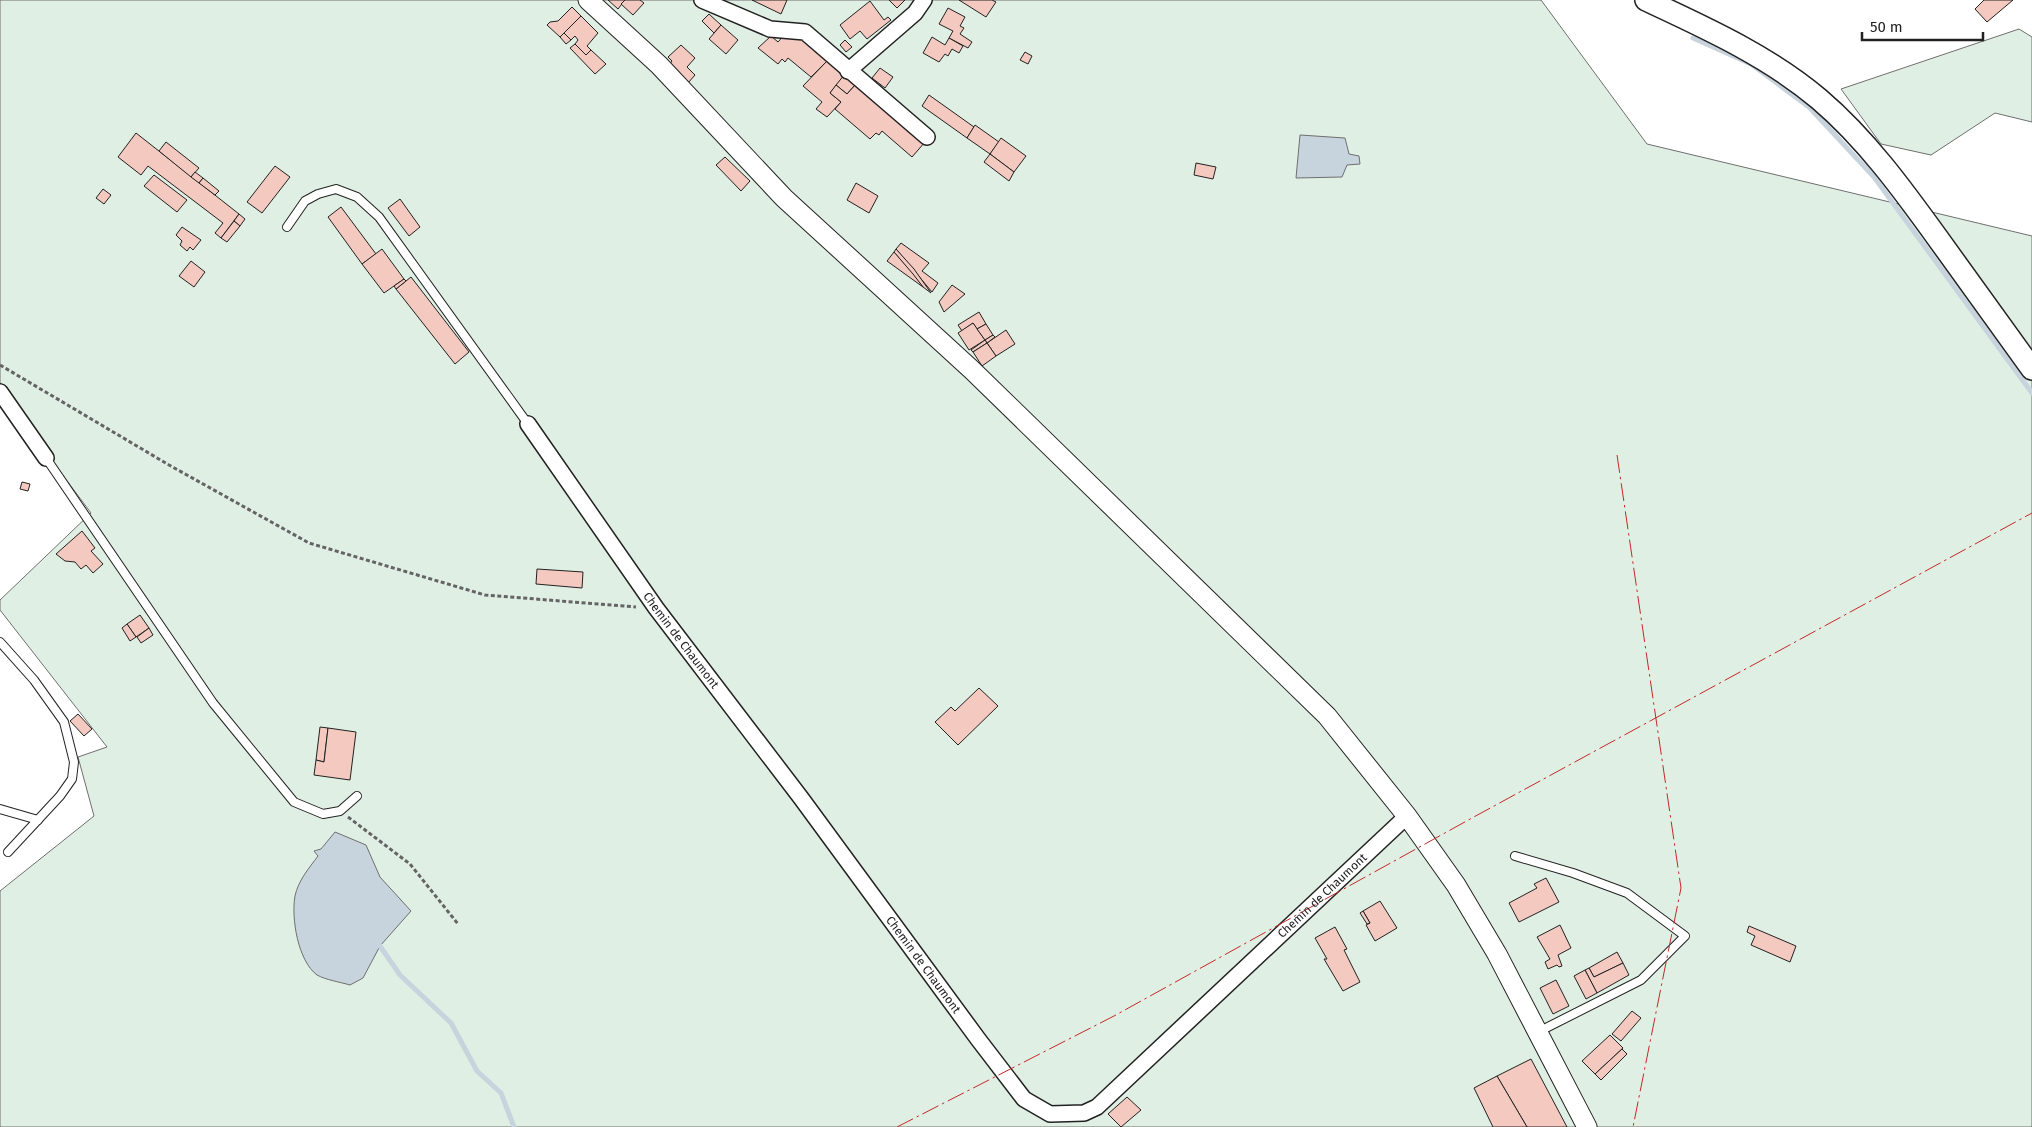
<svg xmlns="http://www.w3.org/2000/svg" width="2032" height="1127" viewBox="0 0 2032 1127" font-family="'Fira Sans',sans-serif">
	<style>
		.green { fill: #e0efe3; stroke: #6f6f6f }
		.water { fill: #c7d3dd; stroke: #6f6f6f }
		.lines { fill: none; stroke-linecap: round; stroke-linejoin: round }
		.stream { stroke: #c7d3dd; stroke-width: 5 }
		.building { fill: #f3c9c0; stroke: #222 }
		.service-casing { stroke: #222; stroke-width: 10 }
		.minor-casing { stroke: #222; stroke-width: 18 }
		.tertiary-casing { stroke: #222; stroke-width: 21 }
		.secondary-casing { stroke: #222; stroke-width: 24 }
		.path { stroke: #646464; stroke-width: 3; stroke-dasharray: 4 2.5; stroke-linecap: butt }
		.service { stroke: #fff; stroke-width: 8 }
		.minor { stroke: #fff; stroke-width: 15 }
		.tertiary { stroke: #fff; stroke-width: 19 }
		.secondary { stroke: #fff; stroke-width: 21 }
		.power { stroke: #c62828; stroke-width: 1; stroke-dasharray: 18 4 2.5 4; stroke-linecap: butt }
		.labels { text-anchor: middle; stroke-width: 4; stroke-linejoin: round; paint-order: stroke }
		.street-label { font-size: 12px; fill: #222; stroke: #fff }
	</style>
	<rect width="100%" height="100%" fill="#fff"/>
	<g class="green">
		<path d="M0,0H1541L1647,144L2032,236V1127H0V891L94,816L78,757L107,747L0,610V600L91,513L0,391Z"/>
		<path d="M2019,29L2032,37V122L1995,113L1931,155L1881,144L1841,89Z"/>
	</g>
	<g class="water">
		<path d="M1300,135L1345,138L1349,154L1359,156L1360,164L1347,165L1342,177L1296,178Z"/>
		<path d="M335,832L366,845L380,877L411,911L380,946L363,978L350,985C340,982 326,980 317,975C298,961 291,918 295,896C298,881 309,868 318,856L314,851L321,849Z"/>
	</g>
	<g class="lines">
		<g class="stream">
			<path d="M1693,38L1751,64L1809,107L1874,177L2032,393"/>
			<path d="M380,946L400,975L451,1023L477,1071L501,1093L514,1127"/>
		</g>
	</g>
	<g class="building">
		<path d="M608,0H625L618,9Z"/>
		<path d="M625,0H640L644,3L633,15L621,4Z"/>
		<path d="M752,0H787L781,14Z"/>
		<path d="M889,0H905L897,8Z"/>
		<path d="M959,0H992L996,2L986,17Z"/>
		<path d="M1984,0H2013L1987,22L1975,9Z"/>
		<path d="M870,1L884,20L888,17L891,20L867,39L860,31L850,39L840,25Z"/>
		<path d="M572,7L581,16L560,37L547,25L550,22L558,21Z"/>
		<path d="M948,8L965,17L960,26L964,28L960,34L972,42L968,48L949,38L953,31L939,24Z"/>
		<path d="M709,14L721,25L714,33L702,21Z"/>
		<path d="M581,16L598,33L587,46L591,50L586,55L575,44L578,40L575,36L571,40L564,33Z"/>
		<path d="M721,25L738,40L726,54L709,39Z"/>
		<path d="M564,33L571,40L566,44L560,37Z"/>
		<path d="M785,34L803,40L827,61L811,77L788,58L785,62L782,59L778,64L758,48L771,36L778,42Z"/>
		<path d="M932,37L945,45L949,38L963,46L959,53L952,49L948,56L945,54L939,62L923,53Z"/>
		<path d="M845,40L852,47L846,52L840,45Z"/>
		<path d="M575,44L586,55L591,50L606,64L595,74L570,48Z"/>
		<path d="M681,45L695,58L687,67L695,75L688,83L669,65L672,61L668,57Z"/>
		<path d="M1025,52L1032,56L1028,64L1020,60Z"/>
		<path d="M827,61L844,76L830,93L841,102L827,117L816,109L822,102L803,86Z"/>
		<path d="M880,68L893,77L885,88L872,78Z"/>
		<path d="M845,74L856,84L847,94L836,85Z"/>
		<path d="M856,84L925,142L912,157L882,131L879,135L876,133L870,139L835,109L841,102L830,93L836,85L847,94Z"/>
		<path d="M929,95L974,127L967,138L922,106Z"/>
		<path d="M975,125L999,142L990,154L967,138Z"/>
		<path d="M136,133L239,214L221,238L215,233L223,223L148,166L141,175L118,157Z"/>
		<path d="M1001,138L1026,156L1014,172L990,154Z"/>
		<path d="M166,142L199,168L191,177L159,151Z"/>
		<path d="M990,154L1014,172L1009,181L984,162Z"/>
		<path d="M725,157L750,181L741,191L716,165Z"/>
		<path d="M1196,163L1216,167L1213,179L1194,175Z"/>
		<path d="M275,166L290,177L262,213L247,202Z"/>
		<path d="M195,172L203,178L199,183L191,177Z"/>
		<path d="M154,175L187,200L177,212L144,186Z"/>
		<path d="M203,178L219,191L215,195L199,183Z"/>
		<path d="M856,183L878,196L869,213L847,200Z"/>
		<path d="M103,189L111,195L104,204L96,198Z"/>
		<path d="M400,199L420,227L409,236L388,208Z"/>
		<path d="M341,207L376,254L362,264L328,217Z"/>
		<path d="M239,214L245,219L240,226L234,221Z"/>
		<path d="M234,221L240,226L227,242L221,238Z"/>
		<path d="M182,227L201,240L193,250L190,247L187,251L180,245L182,241L176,235Z"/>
		<path d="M901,243L929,263L922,271L938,283L932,292L896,249Z"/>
		<path d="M382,249L404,279L384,293L362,264Z"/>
		<path d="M896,249L914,269L931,293L923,287L894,252Z"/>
		<path d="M894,252L913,274L923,287L887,261Z"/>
		<path d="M191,261L205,272L194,287L179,276Z"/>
		<path d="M411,277L469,352L455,364L396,289Z"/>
		<path d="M404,279L406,281L396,289L394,286Z"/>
		<path d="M952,285L965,294L944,312L939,302Z"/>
		<path d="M979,312L986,324L977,329L973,323L962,331L958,325Z"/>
		<path d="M973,323L985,340L969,350L958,333Z"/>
		<path d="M986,324L993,335L985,340L977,329Z"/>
		<path d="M1006,330L1015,344L996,356L987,343Z"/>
		<path d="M993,335L995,337L987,343L985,340Z"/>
		<path d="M985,340L987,343L973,352L971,350Z"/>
		<path d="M987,343L996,356L982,366L973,352Z"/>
		<path d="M22,482L30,484L28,491L20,489Z"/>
		<path d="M82,531L95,548L91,551L103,564L93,573L86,565L81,569L75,562L65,561L56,554Z"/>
		<path d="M537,569L583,572L582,588L536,584Z"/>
		<path d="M140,615L149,628L136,637L127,624Z"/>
		<path d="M127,624L136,637L130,641L122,628Z"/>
		<path d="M149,628L153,635L141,643L137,637Z"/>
		<path d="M979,688L998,706L958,745L935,722L951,707L955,711Z"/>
		<path d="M78,714L92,729L84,736L70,721Z"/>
		<path d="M320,727L328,728L324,762L316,760Z"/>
		<path d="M328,728L356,732L350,780L314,775L316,760L324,762Z"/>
		<path d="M1546,878L1559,902L1519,922L1509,903L1537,888L1534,884Z"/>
		<path d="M1380,901L1397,928L1375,941L1366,925L1370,923L1363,911Z"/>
		<path d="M1363,911L1370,923L1367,924L1360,913Z"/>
		<path d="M1560,925L1571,948L1558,955L1562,966L1559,967L1557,965L1548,969L1545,962L1550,959L1537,937Z"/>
		<path d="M1749,926L1796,946L1790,962L1751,945L1755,936L1747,932Z"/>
		<path d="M1335,927L1347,949L1344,950L1360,982L1343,991L1324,959H1327L1315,938Z"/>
		<path d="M1617,952L1623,963L1594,977L1589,968Z"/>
		<path d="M1623,963L1629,975L1597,993L1585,970L1589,968L1594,977Z"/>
		<path d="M1585,970L1597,993L1586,999L1574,976Z"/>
		<path d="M1556,980L1569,1006L1553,1014L1540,988Z"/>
		<path d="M1632,1011L1641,1018L1621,1041L1612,1034Z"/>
		<path d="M1610,1035L1623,1048L1595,1074L1582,1061Z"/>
		<path d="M1622,1049L1627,1054L1601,1080L1595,1074Z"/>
		<path d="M1531,1059L1567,1127H1527L1497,1076Z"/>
		<path d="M1497,1076L1527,1127H1493L1474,1088Z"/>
		<path d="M1127,1097L1141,1110L1121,1127L1108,1114Z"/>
	</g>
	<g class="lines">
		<defs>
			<g id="service">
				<path d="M287,227L305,201L318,194L336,189L357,197L379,217L528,424"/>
				<path d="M46,458L213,703L294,802L323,814L340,811L357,796"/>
				<path d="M0,642L34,680L64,722L74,762L72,779L60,796L8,852"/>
				<path d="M0,809L38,820"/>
				<path d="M1515,856L1573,873L1627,893L1685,936L1641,980L1538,1032"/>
			</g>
			<g id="minor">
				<path d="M702,0L770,29L805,32L927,137"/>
				<path d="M848,71L915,13L924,0"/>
				<path d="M0,392L46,458"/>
				<path id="s1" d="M528,424L656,608L801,798L978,1039L1024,1099L1050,1114L1084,1113L1097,1107L1407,816"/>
			</g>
			<path id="tertiary" d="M588,0L659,65L784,198L972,370L1327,716L1407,816L1456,885L1497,954L1587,1127"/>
			<path id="secondary" d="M1646,0C1706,28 1768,56 1819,99C1866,139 1903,190 1939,240C1970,283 2001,326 2032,369"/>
		</defs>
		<use href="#service" class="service-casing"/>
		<use href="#minor" class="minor-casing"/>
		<use href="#tertiary" class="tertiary-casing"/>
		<use href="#secondary" class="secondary-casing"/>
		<g class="path">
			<path d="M0,365L169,465L309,543L485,595L636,607"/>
			<path d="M348,817L410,864L458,924"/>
		</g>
		<use href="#service" class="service"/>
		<use href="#minor" class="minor"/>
		<use href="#tertiary" class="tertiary"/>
		<use href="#secondary" class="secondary"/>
		<g class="power">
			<path d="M1617,455L1681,888L1633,1127"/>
			<path d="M897,1127L1114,1016L1472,818L2032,513"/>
		</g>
	</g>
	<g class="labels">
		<g class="street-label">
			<text dy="4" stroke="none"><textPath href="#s1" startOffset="265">Chemin de Chaumont</textPath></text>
			<text dy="4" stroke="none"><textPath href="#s1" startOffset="1225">Chemin de Chaumont</textPath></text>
			<text dy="4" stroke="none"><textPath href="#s1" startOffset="670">Chemin de Chaumont</textPath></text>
		</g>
	</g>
	<path d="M1862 32v8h121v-8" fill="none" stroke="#222222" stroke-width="2.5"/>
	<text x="1870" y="32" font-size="15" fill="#222222" stroke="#ffffff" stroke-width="4" paint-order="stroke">50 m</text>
</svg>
